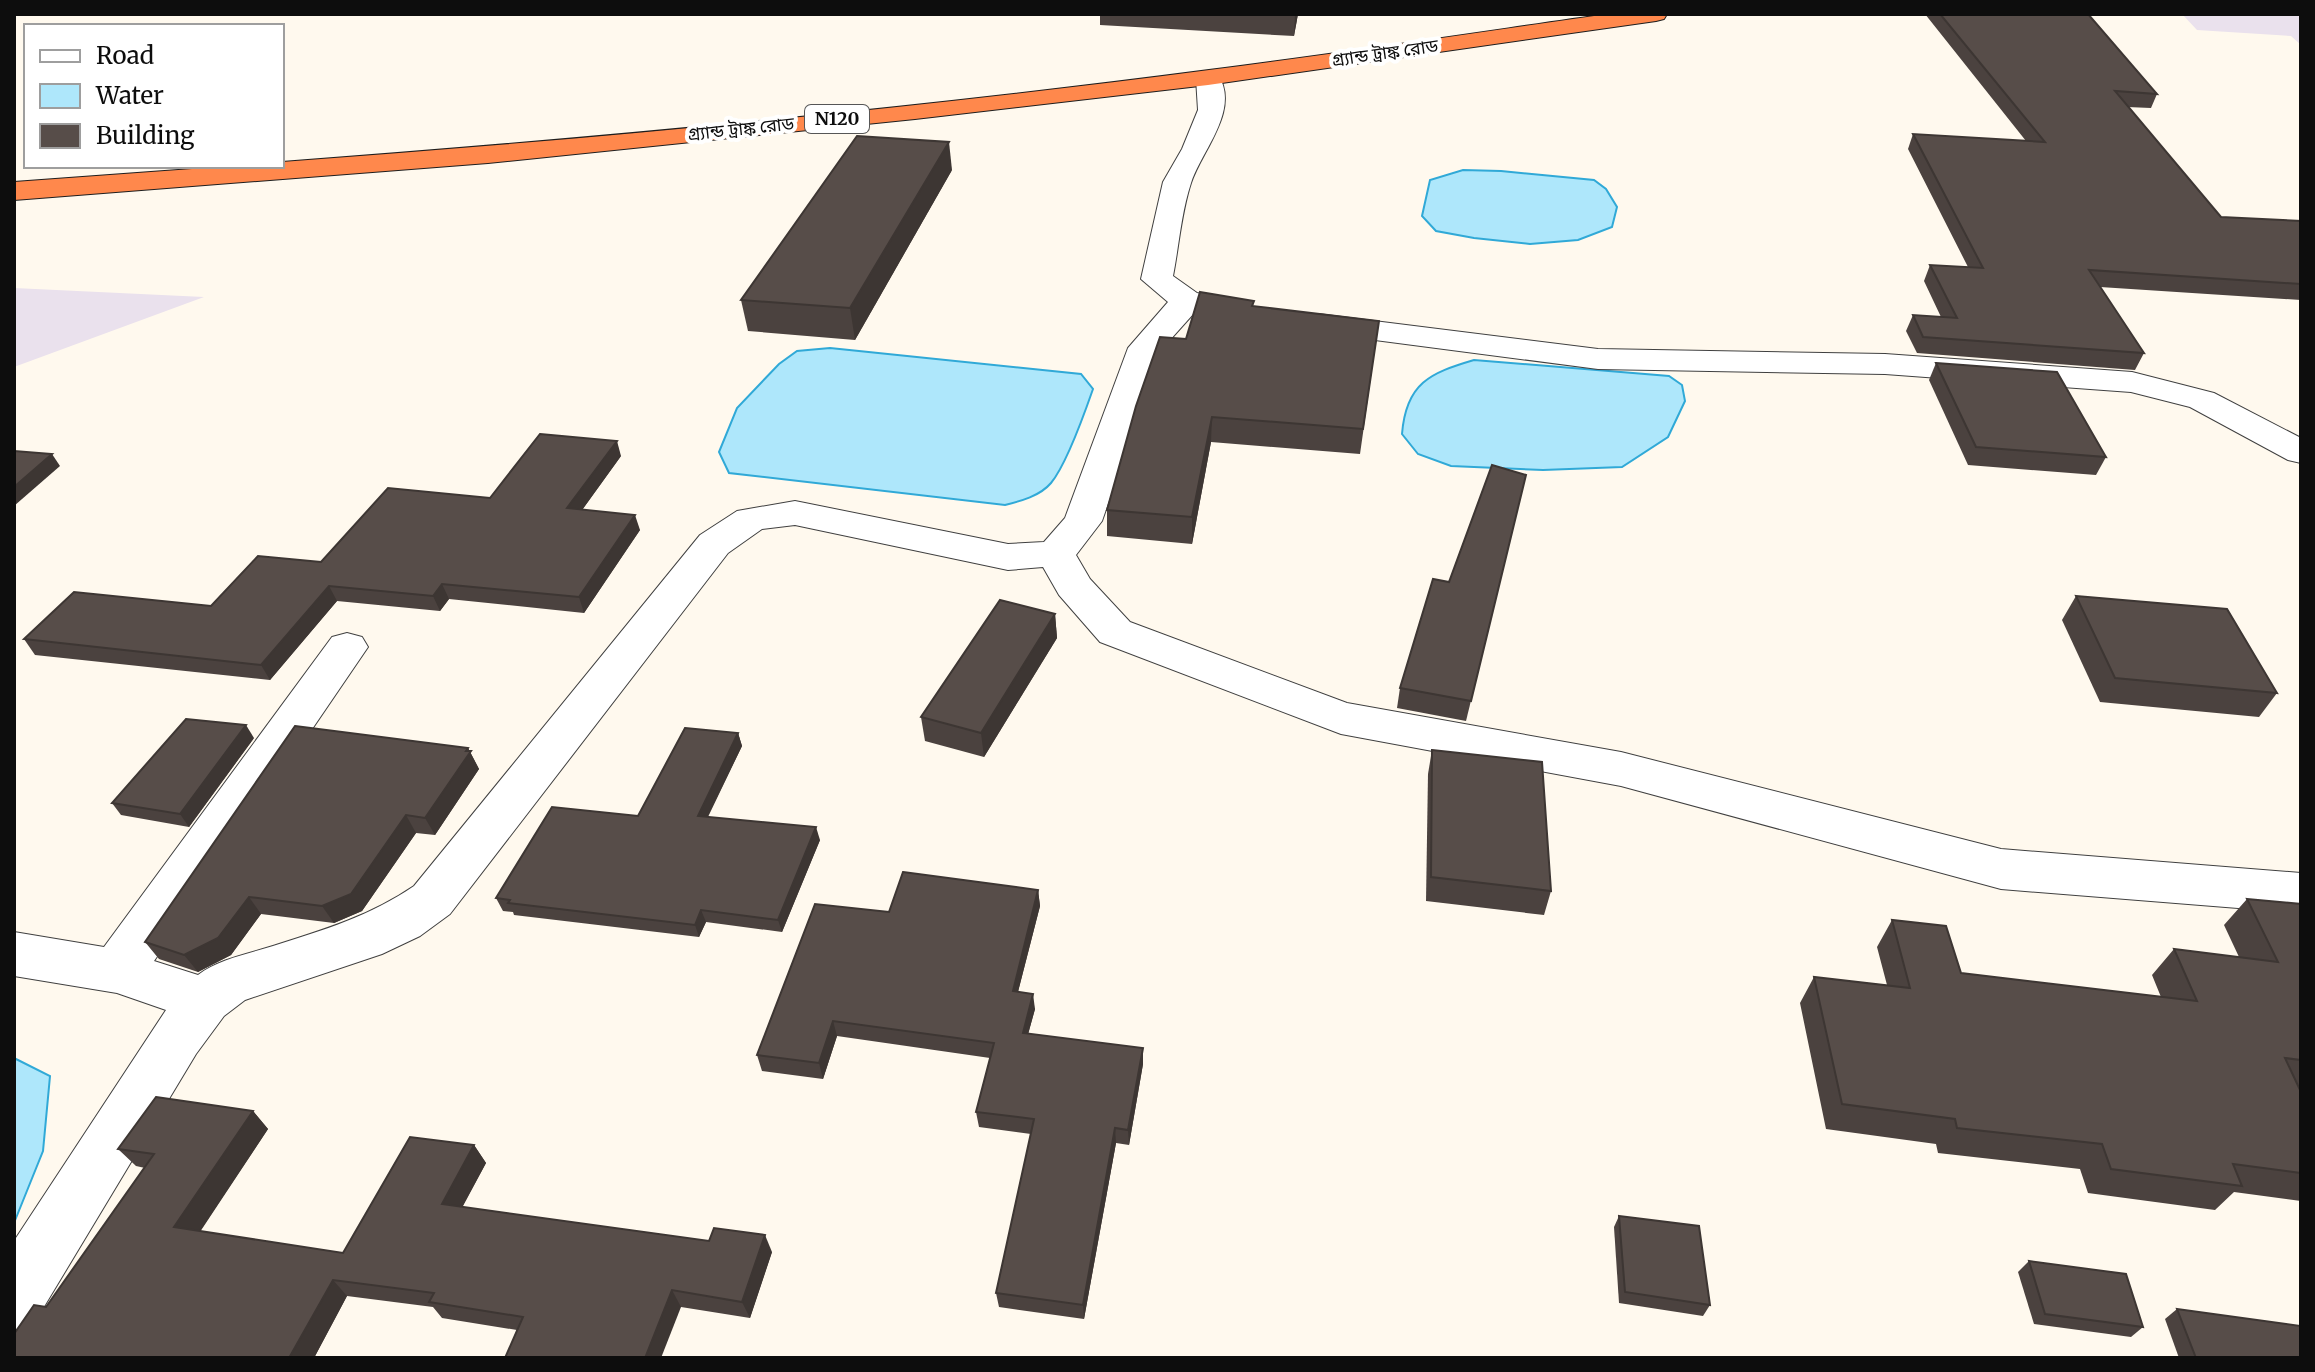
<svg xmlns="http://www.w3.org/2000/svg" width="2315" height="1372" viewBox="0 0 2315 1372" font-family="Merriweather,'Noto Sans Bengali',serif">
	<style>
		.industrial { fill: #eae1ed }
		.water { fill: #aee7fb; stroke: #30a9d7; stroke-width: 2 }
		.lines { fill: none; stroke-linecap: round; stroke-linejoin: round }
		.minor-casing { stroke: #404040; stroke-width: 2 }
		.highway-casing { stroke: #1e1e1e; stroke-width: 2 }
		.minor { fill: #fff; fill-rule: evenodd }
		.highway { fill: #ff884c; fill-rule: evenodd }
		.wall { fill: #4b423f }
		.shaded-wall { fill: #3d3633 }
		.building { fill: #574d49; stroke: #3d3633; stroke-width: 2 }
		.labels { text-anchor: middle; stroke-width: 8; stroke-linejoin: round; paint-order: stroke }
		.far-street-label { font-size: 18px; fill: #0d0d0d; stroke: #fff }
		.shield { fill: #fff; stroke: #565656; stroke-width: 2 }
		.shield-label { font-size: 18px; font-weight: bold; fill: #0d0d0d }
	</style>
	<rect width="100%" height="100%" fill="#fff9ee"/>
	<g class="industrial">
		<path d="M2182,14H2301V45L2291,36L2197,30Z"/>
		<path d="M14,288L204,297L14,367Z"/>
	</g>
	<g class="water">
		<path d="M1463,170L1501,171L1594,180L1606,189L1617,207L1612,227L1578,240L1530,244L1474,238L1436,231L1422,216L1430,180Z"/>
		<path d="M830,348L1081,374L1093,389C1085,412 1066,465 1051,483C1040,496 1021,501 1005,505L729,473L719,452L737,408L779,364L797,351Z"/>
		<path d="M1474,360L1669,376L1682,385L1685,401L1668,437L1622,467L1543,470L1451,466L1418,454L1402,434C1406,383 1430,373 1474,360Z"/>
		<path d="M14,1058L50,1076L43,1151L14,1223Z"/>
	</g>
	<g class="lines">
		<defs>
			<g id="minor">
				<path d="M1208,71L1217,73C1242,109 1201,151 1191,183C1181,213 1179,246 1173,276L1197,293L1225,299L1230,306L1225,313L1214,316L1195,312L1161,350L1102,521L1076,555L1090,579L1130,622L1347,703L1621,752L2001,849L2301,873V913L2001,889L1621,786L1341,734L1100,642L1059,595L1043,567L1008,570L795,525L762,529L728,553L450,914L420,936L382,954L245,1000L224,1016L196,1054L36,1320L14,1330V1241L166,1010L117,993L14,976V932L104,947L332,637L347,633L362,637L368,647L154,961L198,975C219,959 248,954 273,946C324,930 370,916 414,886L700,535L737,511L795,501L1008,544L1044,542L1065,518L1128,348L1168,302L1141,279L1163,182L1182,149L1198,110L1196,78L1199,73Z"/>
				<path d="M1318,314L1598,349L1885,354L2132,372L2214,393L2301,438V463L2288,460L2190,407L2131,392L1885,374L1598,369L1306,331L1302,324L1306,317Z"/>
			</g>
			<path id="highway" d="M1608,14H1667L1664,19L1656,21L1208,85L915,119L488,163L14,200V182L233,166H282V162C591,139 902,110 1209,70C1342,53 1475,33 1608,14Z"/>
		</defs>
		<use href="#minor" class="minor-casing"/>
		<use href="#highway" class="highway-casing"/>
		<use href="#minor" class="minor"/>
		<use href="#highway" class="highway"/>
	</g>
	<g class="wall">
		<path d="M1100,14H1298L1294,36L1100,25Z"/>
		<path d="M1925,14H2088L2157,94L2151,108L2127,107L2221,217L2301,221V300L2100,287L2144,353L2135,370L1917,353L1906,331L1913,315L1941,317L1924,281L1930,265L1968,267L1908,149L1913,134L2026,141Z"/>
		<path d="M952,170L855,340L748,331L741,300Z"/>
		<path d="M1254,301L1253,306L1379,321L1360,454L1211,442L1192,544L1107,536V510L1186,339Z"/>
		<path d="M1936,363L2106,457L2096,475L1968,465L1929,380Z"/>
		<path d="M621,456L582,510L640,530L584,613L449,599L440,611L337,601L270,680L35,655L24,639L211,606L321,562L490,498Z"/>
		<path d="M1526,475L1466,721L1397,708L1400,688L1449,582Z"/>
		<path d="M2076,596L2277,693L2259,717L2100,702L2062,620Z"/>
		<path d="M1055,614L1057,638L984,757L925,741L921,717Z"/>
		<path d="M738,733L742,746L708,817L820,840L782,932L706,922L699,937L514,915L513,912L503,911L496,898L638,816Z"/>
		<path d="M254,738L189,827L121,815L112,803Z"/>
		<path d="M468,748L479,769L435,835L416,833L362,911L334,923L261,914L231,955L198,972L159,959L145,942Z"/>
		<path d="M1432,750L1551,891L1544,915L1426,901L1428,774Z"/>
		<path d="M1038,890L1040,906L1018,992L1035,1009L1028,1034L1143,1048V1064L1129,1145L1116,1143L1084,1319L999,1307L996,1293L1031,1134L979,1127L976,1112L990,1058L837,1036L823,1079L762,1071L757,1055L889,912Z"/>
		<path d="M2247,899L2301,904V1088H2299L2301,1092V1201L2234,1192L2215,1210L2088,1193L2080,1169L1938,1153L1936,1144L1826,1129L1800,1003L1814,977L1887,985L1877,947L1892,920L1961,973L2161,997L2152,975L2174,949L2239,957L2224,925Z"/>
		<path d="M253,1111L268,1129L200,1231L343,1253L474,1145L486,1163L462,1207L772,1252L750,1318L681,1307L517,1330L442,1318L433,1307L347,1296L314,1358H14L46,1307L145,1168L136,1166L118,1149Z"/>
		<path d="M1619,1216L1710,1305L1703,1316L1619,1303L1614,1227Z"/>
		<path d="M2029,1261L2143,1327L2131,1337L2034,1324L2018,1272Z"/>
		<path d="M2177,1309L2301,1358H2179L2165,1319Z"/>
	</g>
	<g class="shaded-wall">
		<path d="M1295,14H1298L1294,36Z"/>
		<path d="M949,142L952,170L855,340L850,308Z"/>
		<path d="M1212,417L1211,442L1192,544V517Z"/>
		<path d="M617,441L621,456L572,524L567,508Z"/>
		<path d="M52,454L60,466L14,506V487Z"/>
		<path d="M635,515L640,530L584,613L579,597Z"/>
		<path d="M442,584L449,599L440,611L433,596Z"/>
		<path d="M329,586L337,601L270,680L261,665Z"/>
		<path d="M1055,614L1057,638L984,757L981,733Z"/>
		<path d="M246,725L254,738L189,827L180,814Z"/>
		<path d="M738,733L742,746L702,828L698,816Z"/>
		<path d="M468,748L479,769L435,835L425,818Z"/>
		<path d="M406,815L416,833L362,911L334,923L322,906Z"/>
		<path d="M816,827L820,840L782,932L778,920Z"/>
		<path d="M1038,890L1040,906L1014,1007L1013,991Z"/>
		<path d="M249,897L261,914L231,955L198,972L184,955Z"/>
		<path d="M701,910L706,922L699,937L695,925Z"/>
		<path d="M1033,994L1035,1009L1024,1049L1023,1033Z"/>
		<path d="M833,1021L837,1036L823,1079L819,1063Z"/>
		<path d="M1143,1048V1064L1129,1145L1128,1130Z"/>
		<path d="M253,1111L268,1129L192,1244L174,1227Z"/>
		<path d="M1115,1128L1116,1143L1084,1319L1083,1305Z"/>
		<path d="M474,1145L486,1163L455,1221L442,1204Z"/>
		<path d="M765,1235L772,1252L750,1318L742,1302Z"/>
		<path d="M333,1280L347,1296L314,1358H289Z"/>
		<path d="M672,1290L681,1307L661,1358H645Z"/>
	</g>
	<g class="building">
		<path d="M1940,14H2088L2157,94L2115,91L2221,217L2301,221V284L2089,270L2144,353L1923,337L1913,315L1957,318L1930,265L1983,268L1913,134L2045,142Z"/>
		<path d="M857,136L949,142L850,308L741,300Z"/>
		<path d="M1200,292L1254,301L1252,306L1379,321L1363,429L1212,417L1192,517L1107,510L1136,406L1160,337L1186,339Z"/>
		<path d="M1936,363L2057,372L2106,457L1976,447Z"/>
		<path d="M540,434L617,441L567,508L635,515L579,597L442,584L433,596L329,586L261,665L24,639L74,592L211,606L258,556L321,562L388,488L490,498Z"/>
		<path d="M14,451L52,454L14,487Z"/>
		<path d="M1492,465L1526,475L1471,701L1400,688L1433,579L1449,582Z"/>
		<path d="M2076,596L2227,609L2277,693L2115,678Z"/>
		<path d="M1000,600L1055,614L981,733L921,717Z"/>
		<path d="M186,719L246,725L180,814L112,803Z"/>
		<path d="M295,726L468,748L466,751H471L425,818L406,815L351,894L322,906L249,897L218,938L184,955L145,942Z"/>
		<path d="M685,728L738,733L698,816L816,827L778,920L701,910L695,925L508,903L510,900L496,898L552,807L638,816Z"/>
		<path d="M1432,750L1542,762L1551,891L1431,877Z"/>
		<path d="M903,872L1038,890L1013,991L1033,994L1023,1033L1143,1048L1128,1130L1115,1128L1083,1305L996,1293L1034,1119L976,1112L994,1043L833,1021L819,1063L757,1055L815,904L889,912Z"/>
		<path d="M2247,899L2301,904V1060L2285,1058L2301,1092V1173L2233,1164L2242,1186L2111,1169L2102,1144L1957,1128L1955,1119L1842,1104L1814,977L1910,988L1892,920L1946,926L1961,973L2197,1001L2174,949L2278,962Z"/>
		<path d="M156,1097L253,1111L174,1227L343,1253L410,1137L474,1145L442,1204L709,1241L714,1228L765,1235L742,1302L672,1290L645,1358H505L523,1317L429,1302L434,1293L333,1280L289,1358H14V1334L34,1305L46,1307L154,1154L118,1149Z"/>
		<path d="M1619,1216L1699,1226L1710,1305L1625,1292Z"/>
		<path d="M2029,1261L2126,1274L2143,1327L2045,1314Z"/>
		<path d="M2177,1309L2301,1326V1358H2196Z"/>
	</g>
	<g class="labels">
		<g class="far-street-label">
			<text transform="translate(1385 53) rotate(-8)" y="6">গ্র্যান্ড ট্রাঙ্ক রোড</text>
			<text transform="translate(741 129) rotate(-6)" y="6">গ্র্যান্ড ট্রাঙ্ক রোড</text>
		</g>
		<rect class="shield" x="805" y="105" width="64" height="28" rx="6"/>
		<g class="shield-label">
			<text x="837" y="125">N120</text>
		</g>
	</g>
	<rect width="2315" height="1372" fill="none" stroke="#0d0d0d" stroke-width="32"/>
	<rect x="24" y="24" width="260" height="144" fill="#ffffff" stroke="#9e9e9e" stroke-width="2"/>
	<rect x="40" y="50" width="40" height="12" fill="#ffffff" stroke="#9e9e9e" stroke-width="2"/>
	<text x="96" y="64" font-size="24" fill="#0d0d0d">Road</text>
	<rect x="40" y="84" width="40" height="24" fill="#aee7fb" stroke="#9e9e9e" stroke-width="2"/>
	<text x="96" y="104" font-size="24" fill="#0d0d0d">Water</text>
	<rect x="40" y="124" width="40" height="24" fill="#574d49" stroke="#9e9e9e" stroke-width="2"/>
	<text x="96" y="144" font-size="24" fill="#0d0d0d">Building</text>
</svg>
